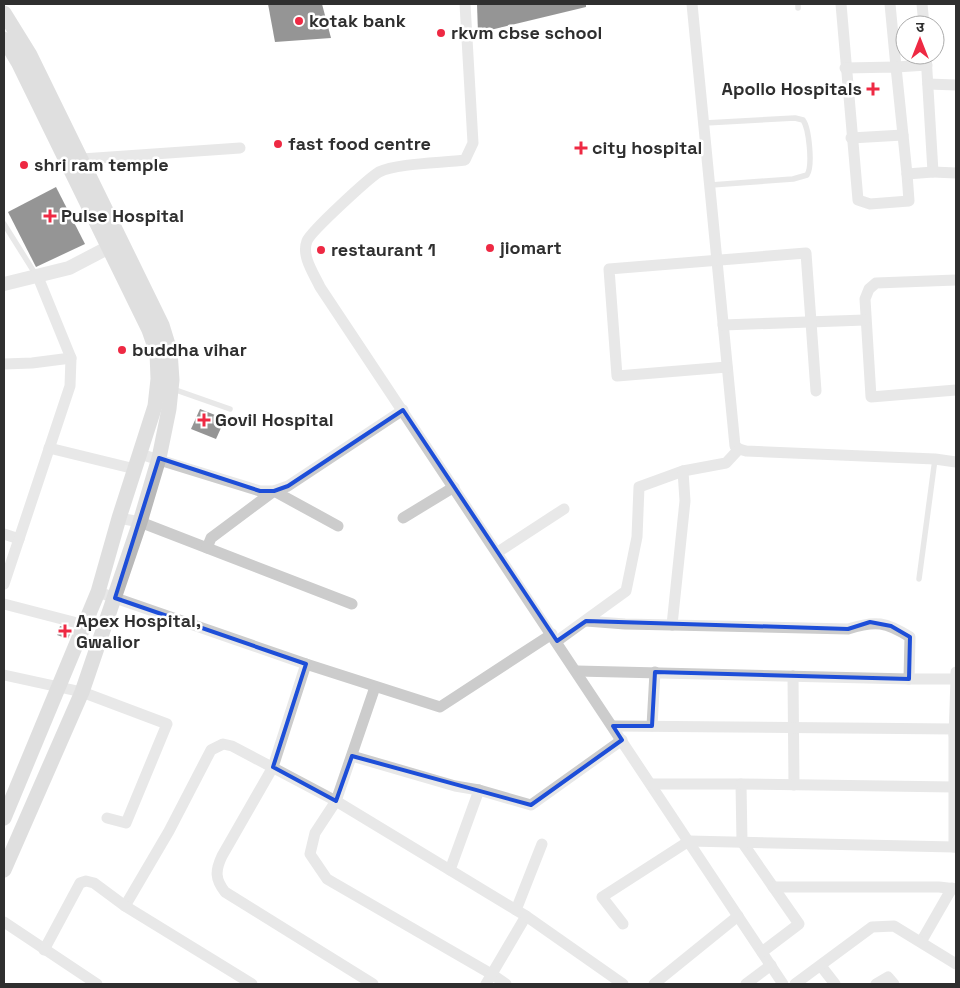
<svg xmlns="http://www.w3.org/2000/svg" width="960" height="988" viewBox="0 0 960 988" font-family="'Space Grotesk','Noto Sans Devanagari',sans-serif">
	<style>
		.building { fill: #161616 }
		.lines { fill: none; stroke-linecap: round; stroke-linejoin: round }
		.service { stroke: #ccc; stroke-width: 5.5 }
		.minor { stroke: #ccc; stroke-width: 11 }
		.tertiary { stroke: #ccc; stroke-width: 14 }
		.secondary { stroke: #b9b9b9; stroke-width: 15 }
		.marked { fill: none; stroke: #1d4ed8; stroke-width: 4; stroke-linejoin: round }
		.poi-dot { fill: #ee2943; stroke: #fff; stroke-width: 2 }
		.labels { text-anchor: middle; stroke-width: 5; stroke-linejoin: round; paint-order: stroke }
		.poi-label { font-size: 18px; font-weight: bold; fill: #2f2f2f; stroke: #fff; text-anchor: start }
	</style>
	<rect width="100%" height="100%" fill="#fff"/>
	<g class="building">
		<path d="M268,4H322L331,38L275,42Z"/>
		<path d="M477,4H586V7L478,33Z"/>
		<path d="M56,187L85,244L36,267L8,212Z"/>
		<path d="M200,409L225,419L216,439L191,429Z"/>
		<path d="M60,626L72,629L68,639L57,635Z"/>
	</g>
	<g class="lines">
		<g class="service">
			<path d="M798,4V8"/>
			<path d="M705,123L795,118L803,120C809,128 813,166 807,175L793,179L711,185"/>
			<path d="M4,224L36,275"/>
			<path d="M173,389L230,409"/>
			<path d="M919,579L935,459"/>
		</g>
		<g class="minor">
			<path d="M465,4L473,143L465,160C443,163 397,163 379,172C369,178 311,231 307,241C301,256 314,274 320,287L783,984"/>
			<path d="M692,4L735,446L739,449L746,451L935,459L956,462"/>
			<path d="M841,4L858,200L870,204L909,201L907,174"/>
			<path d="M890,4L896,67L927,65"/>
			<path d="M922,4L924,25"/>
			<path d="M926,55L933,172L956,173"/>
			<path d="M845,68L896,67L907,174L933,172"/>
			<path d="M928,84L956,85"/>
			<path d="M851,138L903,135"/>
			<path d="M82,159L240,148"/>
			<path d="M956,280L876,283L869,289L865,299L871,397L956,390"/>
			<path d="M723,325L865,320"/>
			<path d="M4,364L32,363L71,358L38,277"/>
			<path d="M727,367L617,376L609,269L806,253L816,391"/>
			<path d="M49,448L135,469"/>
			<path d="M140,454L260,491H274L288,486L403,410"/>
			<path d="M119,518L140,522L352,604"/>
			<path d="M403,518L454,487"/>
			<path d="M4,534L19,539"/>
			<path d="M207,548L211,538L274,491L338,526"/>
			<path d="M498,552L564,509"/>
			<path d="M4,584L70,386L71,358"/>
			<path d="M98,592L306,664L440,707L552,634"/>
			<path d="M4,604L85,625"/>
			<path d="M586,621L625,624L672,625"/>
			<path d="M557,641L626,591L637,537L639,487L683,471L726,463L739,449"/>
			<path d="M306,664L273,767L222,856C215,871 215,879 225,892L373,984"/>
			<path d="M577,671L909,679L910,637C886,622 876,620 848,629L672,625L685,501L683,471"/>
			<path d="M4,675L82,692L167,724L126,823L107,818"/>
			<path d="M793,676L794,785"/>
			<path d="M909,679H956V672"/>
			<path d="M375,687L336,801L315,833L310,854L327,879L493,975L506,984"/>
			<path d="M613,726L954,729"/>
			<path d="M652,726L655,672"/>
			<path d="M954,735V847H956"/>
			<path d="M954,735L956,679"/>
			<path d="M352,756L455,786L479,790L450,870"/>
			<path d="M651,784H741L742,842L799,924L762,952"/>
			<path d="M741,784L954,787"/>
			<path d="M479,790L531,805L622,740"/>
			<path d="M773,887H939L956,889"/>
			<path d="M125,906L169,831L211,750L223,744L232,746L336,801L526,916L486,984"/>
			<path d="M516,910L542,844"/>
			<path d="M526,916L623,984"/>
			<path d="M4,922L97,984"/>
			<path d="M623,924L602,897L689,841L954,847"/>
			<path d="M921,942L952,888"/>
			<path d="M44,950L80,883L86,881L94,883L125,906L252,984"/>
			<path d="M821,966L835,984"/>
			<path d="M654,984L738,916"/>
			<path d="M746,984L771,965"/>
			<path d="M795,984L872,927L894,926L956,964"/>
			<path d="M876,984L888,977L894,984"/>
		</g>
		<path class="tertiary" d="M4,284L69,268L117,243"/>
		<g class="secondary">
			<path d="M4,13L30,55L162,325L170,351L172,380L169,409L159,458L140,522L82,692L4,870"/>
			<path d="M4,39L18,62L149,330L157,353L158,379L155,406L119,518L98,592L4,818"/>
		</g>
	</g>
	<path d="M0 0H960V988H0ZM403,410L557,641L586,621L848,629L870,622L891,626L910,637L909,679L655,672L652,726H613L622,740L531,805L352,756L336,801L273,767L306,664L115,598L159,458L260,491H274L288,486Z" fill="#fff" fill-opacity=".55" fill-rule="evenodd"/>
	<path class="marked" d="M403,410L557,641L586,621L848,629L870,622L891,626L910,637L909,679L655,672L652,726H613L622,740L531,805L352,756L336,801L273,767L306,664L115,598L159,458L260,491H274L288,486Z"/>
	<g class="poi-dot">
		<circle cx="299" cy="21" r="5"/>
		<circle cx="441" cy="33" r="5"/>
		<path d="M870.5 81.5h5v5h5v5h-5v5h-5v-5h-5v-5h5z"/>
		<circle cx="278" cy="144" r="5"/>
		<path d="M578.5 140.5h5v5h5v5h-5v5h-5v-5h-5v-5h5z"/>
		<circle cx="24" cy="165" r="5"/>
		<path d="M47.5 208.5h5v5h5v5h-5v5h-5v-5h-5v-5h5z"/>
		<circle cx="490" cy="248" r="5"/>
		<circle cx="321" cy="250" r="5"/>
		<circle cx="122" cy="350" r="5"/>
		<path d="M201.5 412.5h5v5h5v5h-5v5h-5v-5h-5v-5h5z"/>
		<path d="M62.5 623.5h5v5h5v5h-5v5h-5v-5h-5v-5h5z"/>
	</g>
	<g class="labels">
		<g class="poi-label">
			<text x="309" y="27">kotak bank</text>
			<text x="451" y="39">rkvm cbse school</text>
			<text x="862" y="95" text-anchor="end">Apollo Hospitals</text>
			<text x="288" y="150">fast food centre</text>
			<text x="592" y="154">city hospital</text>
			<text x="34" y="171">shri ram temple</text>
			<text x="61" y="222">Pulse Hospital</text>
			<text x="500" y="254">jiomart</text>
			<text x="331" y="256">restaurant 1</text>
			<text x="132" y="356">buddha vihar</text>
			<text x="215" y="426">Govil Hospital</text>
			<text x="76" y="627">Apex Hospital,<tspan x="76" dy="21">Gwalior</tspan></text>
		</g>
	</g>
	<rect width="960" height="988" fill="none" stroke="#2f2f2f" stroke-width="10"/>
	<g transform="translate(920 40)"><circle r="24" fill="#ffffff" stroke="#acacac"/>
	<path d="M0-4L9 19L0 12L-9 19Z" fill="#ee2943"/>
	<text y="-8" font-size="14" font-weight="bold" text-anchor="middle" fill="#2f2f2f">उ</text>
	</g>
</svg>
